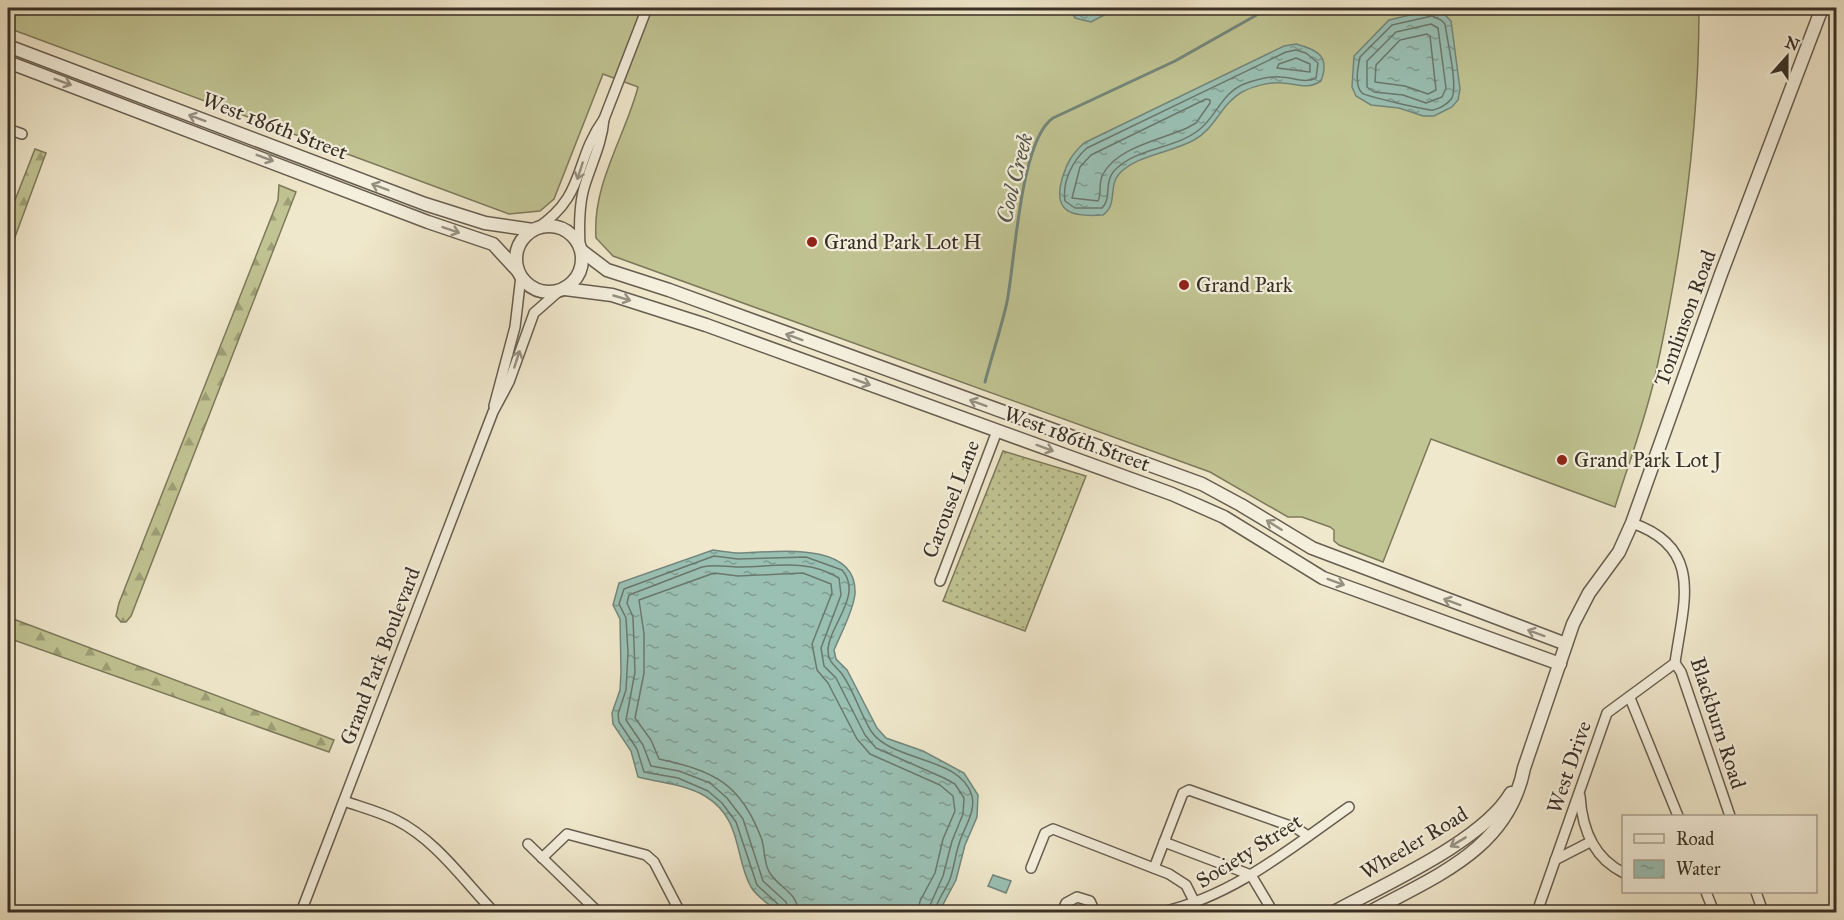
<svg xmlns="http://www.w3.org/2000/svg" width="1844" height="920" viewBox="0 0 1844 920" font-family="'IM FELL Great Primer',serif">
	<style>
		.grass { fill: url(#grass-dots); stroke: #7d7a5c; stroke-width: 1.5 }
		.forest { fill: url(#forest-firs); stroke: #7d7a5c; stroke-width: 1.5 }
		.garden { fill: #c1c493; stroke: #7d7a5c; stroke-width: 1.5 }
		.water { fill: url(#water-ripples); stroke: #73867b; stroke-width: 1.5 }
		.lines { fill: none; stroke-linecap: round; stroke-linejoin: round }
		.shore { stroke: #6a786d; stroke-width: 1.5 }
		.stream { stroke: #73867b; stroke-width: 3 }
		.minor-casing { stroke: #675e50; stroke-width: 12 }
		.tertiary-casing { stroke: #675e50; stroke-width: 15 }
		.minor { stroke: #f5f0de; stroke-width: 9 }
		.tertiary { stroke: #f5f0de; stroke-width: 12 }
		.oneway { stroke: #979082 }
		.poi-dot { fill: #8f2418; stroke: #f5f0de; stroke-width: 2 }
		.labels { text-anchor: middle; stroke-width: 4.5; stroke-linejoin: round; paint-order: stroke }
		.street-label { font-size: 21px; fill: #393026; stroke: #f5f0de }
		.poi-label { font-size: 21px; fill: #393026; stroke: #f5f0de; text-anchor: start }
		.water-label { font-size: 22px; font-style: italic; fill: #51544a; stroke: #f5f0de }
	</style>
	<defs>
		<pattern id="grass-dots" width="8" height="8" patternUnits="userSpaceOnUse" patternTransform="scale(1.5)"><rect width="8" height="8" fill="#c1c493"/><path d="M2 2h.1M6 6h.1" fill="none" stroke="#9ea078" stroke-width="1.8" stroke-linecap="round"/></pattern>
		<pattern id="forest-firs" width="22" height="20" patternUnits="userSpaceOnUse" patternTransform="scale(1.5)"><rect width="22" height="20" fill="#c1c493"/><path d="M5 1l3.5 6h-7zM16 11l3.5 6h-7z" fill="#9ea078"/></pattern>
		<pattern id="water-ripples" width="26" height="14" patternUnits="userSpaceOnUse" patternTransform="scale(1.5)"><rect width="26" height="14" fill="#9ac0b4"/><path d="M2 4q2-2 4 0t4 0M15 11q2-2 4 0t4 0" fill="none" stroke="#7f9c92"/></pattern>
	</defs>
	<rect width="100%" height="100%" fill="#f0e8cc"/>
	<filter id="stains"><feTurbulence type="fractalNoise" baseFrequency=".00333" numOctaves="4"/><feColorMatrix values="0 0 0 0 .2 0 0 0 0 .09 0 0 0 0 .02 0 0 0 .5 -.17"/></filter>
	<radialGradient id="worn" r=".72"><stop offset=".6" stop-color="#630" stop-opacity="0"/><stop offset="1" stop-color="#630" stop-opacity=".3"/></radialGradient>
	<path class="grass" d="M1003,451L1086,476L1025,631L943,601Z"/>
	<g class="forest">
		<path d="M35,149L46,153L8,256V218Z"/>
		<path d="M279,185L296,192L131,616L126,622H121L116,616L119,603L278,200Z"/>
		<path d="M8,617L334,740L329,752L8,638Z"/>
	</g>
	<path class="garden" d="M8,8H1699C1699,129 1682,253 1656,372C1646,418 1629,462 1615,507L1431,439L1383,562L1339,545L1334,541V530L1330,527L1302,517H1288L1210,472L613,256L596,238C592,184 625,137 638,87L603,74L554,199L540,211L509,214L8,28Z"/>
	<g class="water">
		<path d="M1070,8H1118L1091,22L1075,18Z"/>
		<path d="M1431,10L1445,15L1451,21L1460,89L1458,100L1452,107L1434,116H1423L1399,108L1371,105L1356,96L1352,87L1354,56L1389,20Z"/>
		<path d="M1296,44C1319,50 1330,57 1321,81C1307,90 1298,84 1282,83C1269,82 1253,86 1242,92C1221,104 1215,129 1194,140C1171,153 1136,155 1119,174C1108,187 1118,204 1103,215C1074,217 1052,214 1062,179C1067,163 1071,155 1084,143L1284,46Z"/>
		<path d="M713,550C722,551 732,553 741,553C775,552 858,540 855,594C853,612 841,633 834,650L836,659L847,670L877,728L886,738L923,751L964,773L978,795L977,817L965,845L956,880L939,912H778C770,905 757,897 751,887C734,857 743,819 705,796C684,784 661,783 638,777L631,751L613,724L612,713L620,690L621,672L620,619L613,605L619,583Z"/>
		<path d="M993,875L1011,881L1006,893L988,886Z"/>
	</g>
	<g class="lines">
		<g class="shore">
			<path d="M1432,16L1441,20L1445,24C1447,40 1458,85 1452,98C1448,104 1439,109 1433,110C1429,111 1365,96 1362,93C1354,85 1358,67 1360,57L1392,25Z"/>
			<path d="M1431,24L1438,28L1446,88L1442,97L1426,103L1403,95L1374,92L1367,87V61L1396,32Z"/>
			<path d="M1427,34L1430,36L1436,90L1428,94L1405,86L1375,82L1376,65L1400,40Z"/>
			<path d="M1296,50L1306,53L1318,63L1316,78C1304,84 1293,77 1280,77C1268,76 1255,80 1244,84C1222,93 1217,115 1200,129C1176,149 1140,147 1117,168C1102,181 1113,197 1102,208H1075L1065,201C1062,181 1073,160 1087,148L1286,52Z"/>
			<path d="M1296,58L1310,64V72L1277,68L1279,64Z"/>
			<path d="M1206,99L1210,100V103L1196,123L1187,128C1160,140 1118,147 1103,174C1098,183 1102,193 1098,201L1072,198L1080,167L1091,155Z"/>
			<path d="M782,912L780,906L757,885L736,822L722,803L708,791L678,778L644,772L637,749L619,722L618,714L626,690L628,653L626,618L619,604L624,589L714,556L738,559L806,557L842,570C864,595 828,626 828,651C828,663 836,666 842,674C854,691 860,713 871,731C891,762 961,756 972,796C976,813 963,829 959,844C955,856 954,868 950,879C946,890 936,901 935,912"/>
			<path d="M789,912L786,902L763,881L743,819L727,798L710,783L679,771L651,766L643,745L626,720L635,672L633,617L627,603L629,595L702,567C715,564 726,567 739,567C774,567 807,558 839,578L841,595L821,648L824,666L836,678L865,735L876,748L944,778L955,784L964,798L963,814L952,841L943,876L927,912"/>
			<path d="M798,912C798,894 782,889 772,876C764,867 765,851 762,840C741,783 714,771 659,759L651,740L635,718L644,673V634L639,600L714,573L738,576L803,573L831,584L832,593L812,644L817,670L828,683L857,739L870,754L940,785L953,796L955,811L943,839L935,873L920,901L918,912"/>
		</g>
		<path class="stream" d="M985,382C992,355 1001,329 1007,302C1015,262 1020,140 1053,118L1175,61L1269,8"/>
		<defs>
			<g id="minor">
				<path d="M8,129L22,134"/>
				<path d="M536,229C587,195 573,162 604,119L647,8"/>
				<path d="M580,245C579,226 579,206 584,188C591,164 602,144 604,119"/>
				<path d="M494,406L515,327L521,276"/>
				<path d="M1632,523C1705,548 1683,604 1675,663L1681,672L1730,816"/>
				<path d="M940,581L997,431"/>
				<path d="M1630,698L1678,816"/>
				<path d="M1580,796C1582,828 1593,858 1624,873"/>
				<path d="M344,801C361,807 380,812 396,820C436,840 464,881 494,912"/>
				<path d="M1164,842L1251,875L1273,912"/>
				<path d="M528,844L598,912"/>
				<path d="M542,858L567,834L646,855L654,862L680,912"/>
				<path d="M1555,860L1590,842"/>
				<path d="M1031,868L1045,833L1053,829L1169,874L1186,885L1196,905"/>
				<path d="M1154,868L1183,793L1189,790L1296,828L1308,836"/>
				<path d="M1706,892L1714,912"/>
				<path d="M1756,892L1763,912"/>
				<path d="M301,912L493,412L509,382L534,313L559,291"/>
				<path d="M1062,912L1066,903L1077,897L1090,901L1095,912"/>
				<path d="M1162,912C1233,896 1291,848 1349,807"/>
				<path d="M1537,912L1607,713L1675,663"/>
			</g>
			<g id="tertiary">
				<path d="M8,46L425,204L485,223L533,230"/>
				<path d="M8,62L428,222L493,244L518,271"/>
				<circle cx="549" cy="259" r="33"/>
				<path d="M582,251L607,270L669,290L1202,484L1241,505L1312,548L1566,644"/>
				<path d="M565,289L612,295L706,325L1172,494L1224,517L1323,578L1560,664"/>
				<path d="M1334,912C1385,884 1483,841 1511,793"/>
				<path d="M1370,912C1435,876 1508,850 1524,768L1573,624L1589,593L1619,552L1632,523L1721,274L1822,8"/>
			</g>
		</defs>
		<use href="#minor" class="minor-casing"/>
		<use href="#tertiary" class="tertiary-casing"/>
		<use href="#minor" class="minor"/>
		<use href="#tertiary" class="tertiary"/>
	</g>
	<defs><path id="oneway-shaft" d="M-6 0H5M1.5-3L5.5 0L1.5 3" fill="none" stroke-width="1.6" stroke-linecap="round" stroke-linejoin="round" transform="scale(1.5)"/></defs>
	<g class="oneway">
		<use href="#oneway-shaft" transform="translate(63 82) rotate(20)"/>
		<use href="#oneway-shaft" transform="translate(197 118) rotate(-160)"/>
		<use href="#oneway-shaft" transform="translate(265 158) rotate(21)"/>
		<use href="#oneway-shaft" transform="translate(580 171) rotate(108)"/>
		<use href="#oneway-shaft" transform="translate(380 187) rotate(-159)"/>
		<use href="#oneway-shaft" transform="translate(451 230) rotate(19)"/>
		<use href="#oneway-shaft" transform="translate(622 298) rotate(16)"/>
		<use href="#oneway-shaft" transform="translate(794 337) rotate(-160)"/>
		<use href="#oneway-shaft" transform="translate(517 359) rotate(-72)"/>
		<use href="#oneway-shaft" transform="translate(862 382) rotate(20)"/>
		<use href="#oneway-shaft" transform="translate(978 403) rotate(-160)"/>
		<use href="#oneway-shaft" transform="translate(1045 448) rotate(20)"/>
		<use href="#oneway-shaft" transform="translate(1274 525) rotate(-148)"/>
		<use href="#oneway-shaft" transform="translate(1336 582) rotate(20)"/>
		<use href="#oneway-shaft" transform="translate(1452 602) rotate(-160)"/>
		<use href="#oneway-shaft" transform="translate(1536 633) rotate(-160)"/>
		<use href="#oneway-shaft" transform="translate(1458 842) rotate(149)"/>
	</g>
	<g class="poi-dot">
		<circle cx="812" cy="242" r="6"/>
		<circle cx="1184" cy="285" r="6"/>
		<circle cx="1562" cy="460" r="6"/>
	</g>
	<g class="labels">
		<g class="street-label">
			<text transform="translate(275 126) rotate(21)" y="7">West 186th Street</text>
			<text transform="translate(1685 318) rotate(-70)" y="7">Tomlinson Road</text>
			<text transform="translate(1077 439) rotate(20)" y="7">West 186th Street</text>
			<text transform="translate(951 499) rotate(-69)" y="7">Carousel Lane</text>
			<text transform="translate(380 656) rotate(-69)" y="7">Grand Park Boulevard</text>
			<text transform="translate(1718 723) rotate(72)" y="7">Blackburn Road</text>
			<text transform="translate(1569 767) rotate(-71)" y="7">West Drive</text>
			<text transform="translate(1414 843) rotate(-31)" y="7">Wheeler Road</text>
			<text transform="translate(1249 851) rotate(-32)" y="7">Society Street</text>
		</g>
		<g class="poi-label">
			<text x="824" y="249">Grand Park Lot H</text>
			<text x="1196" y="292">Grand Park</text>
			<text x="1574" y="467">Grand Park Lot J</text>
		</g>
		<g class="water-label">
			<text transform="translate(1014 178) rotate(-76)" y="8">Cool Creek</text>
		</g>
	</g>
	<rect width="1844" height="920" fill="none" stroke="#f0e8cc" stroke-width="30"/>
	<rect x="9" y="9" width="1826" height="902" fill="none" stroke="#393026" stroke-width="3"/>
	<rect x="15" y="15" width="1814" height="890" fill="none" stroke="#393026" stroke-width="1.5"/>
	<rect x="1622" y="815" width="195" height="78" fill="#f5f0de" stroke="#aaa394" stroke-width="1.5"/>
	<rect x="1634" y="834" width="30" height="9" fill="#f5f0de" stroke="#aaa394" stroke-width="1.5"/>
	<text x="1676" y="845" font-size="18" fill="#393026">Road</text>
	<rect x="1634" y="860" width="30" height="18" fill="url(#water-ripples)" stroke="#aaa394" stroke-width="1.5"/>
	<text x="1676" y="875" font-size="18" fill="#393026">Water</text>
	<g transform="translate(1787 57) rotate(21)" stroke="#f5f0de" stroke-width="4.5" paint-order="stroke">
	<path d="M0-4.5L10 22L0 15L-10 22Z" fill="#393026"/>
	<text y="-9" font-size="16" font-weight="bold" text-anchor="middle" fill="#393026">N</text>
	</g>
	<rect width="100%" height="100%" filter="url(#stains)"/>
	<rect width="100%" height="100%" fill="url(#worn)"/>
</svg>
